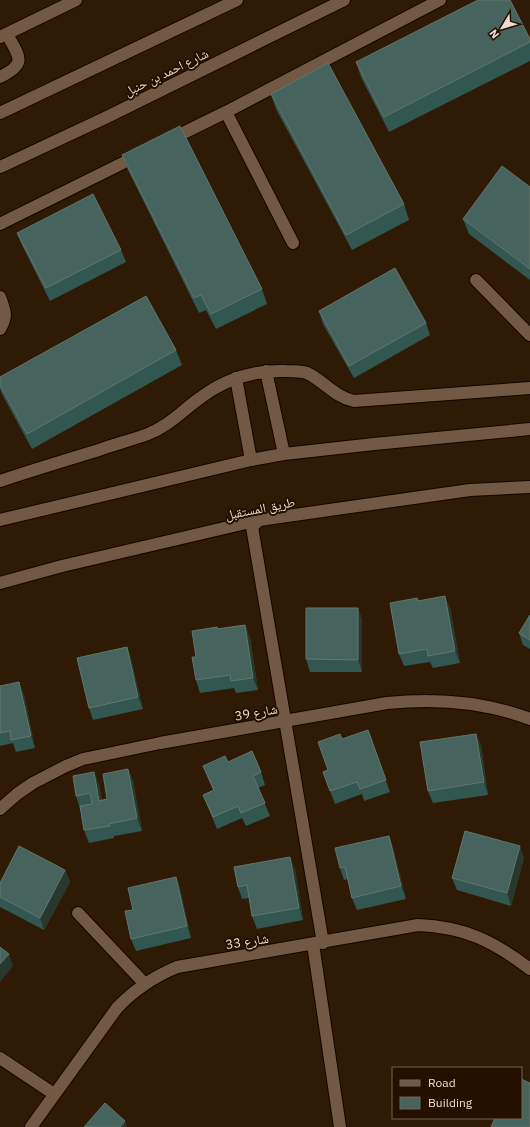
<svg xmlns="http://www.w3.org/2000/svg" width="530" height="1127" viewBox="0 0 530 1127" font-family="'IBM Plex Sans','Noto Naskh Arabic',sans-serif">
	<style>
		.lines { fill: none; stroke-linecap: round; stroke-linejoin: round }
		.minor-casing { stroke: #160400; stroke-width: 14 }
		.minor { stroke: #735943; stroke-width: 12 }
		.wall { fill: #325650 }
		.shaded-wall { fill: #28382c }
		.building { fill: #46645d; stroke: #60776f }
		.labels { text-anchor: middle; stroke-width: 4; stroke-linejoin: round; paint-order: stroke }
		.street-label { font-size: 13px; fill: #ecdcd0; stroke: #251000 }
	</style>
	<rect width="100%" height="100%" fill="#2f1a05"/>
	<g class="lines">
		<defs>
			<g id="minor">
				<path d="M0,37L76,0"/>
				<path d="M0,77C28,63 19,57 7,34"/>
				<path d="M226,112L293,243"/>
				<path d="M0,113L237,0"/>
				<path d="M169,140L226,112L440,0"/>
				<path d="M0,167L107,117L344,0"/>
				<path d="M0,224L139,155"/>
				<path d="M476,280L530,335"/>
				<path d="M0,297C5,311 8,316 0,329"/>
				<path d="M266,371L284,454"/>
				<path d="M236,378L251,460"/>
				<path d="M0,481C33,470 66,460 99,450C115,444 132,440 148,434C169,426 183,410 200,398C225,379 255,370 286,371C292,371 301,371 307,373C324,381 333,396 354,401L530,388"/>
				<path d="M0,520L251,460L284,454L374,444L530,429"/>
				<path d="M259,520L252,527L323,943"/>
				<path d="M0,583L62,566L259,520L470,490L530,487"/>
				<path d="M0,809L17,794L33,783L66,766L83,759L160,743L387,703C436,698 483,701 530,719"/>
				<path d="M78,913L144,983"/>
				<path d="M313,944L340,1127"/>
				<path d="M0,1058L54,1094"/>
				<path d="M31,1127L117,1008C135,989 153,977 177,967L418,925C465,927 493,941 530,969"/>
			</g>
		</defs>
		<use href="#minor" class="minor-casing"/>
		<use href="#minor" class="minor"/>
	</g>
	<g class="wall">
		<path d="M530,39V61L389,132L361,77L356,62Z"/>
		<path d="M271,94L404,204L409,220L352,250L276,109Z"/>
		<path d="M122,155L262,289L267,304L216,329L206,310L199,313L128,170Z"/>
		<path d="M530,187V280L469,234L463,219Z"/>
		<path d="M17,233L121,250L126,262L50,301L22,245Z"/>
		<path d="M319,311L426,323L430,335L354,378L323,324Z"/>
		<path d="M176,350L182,365L32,449L2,394L0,389V377Z"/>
		<path d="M418,601L450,608L460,663L433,668L430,662L404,666L399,654Z"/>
		<path d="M358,608L362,620V672H310L306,659Z"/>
		<path d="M530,615V649L523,645L519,633Z"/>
		<path d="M245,625L250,638L258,690L236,693L234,688L200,693L196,680V657L217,627L218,629Z"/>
		<path d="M127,647L131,659L143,709L93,720L89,708Z"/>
		<path d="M0,686L24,695L35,748L16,752L13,743L0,746Z"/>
		<path d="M368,730L390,792L364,801L362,794L335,804L323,772L328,770L342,739Z"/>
		<path d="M476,734L481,746L488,795L433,803L428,791Z"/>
		<path d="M228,762L261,772L265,785L258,788L270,816L246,826L242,818L217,829L208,807L203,795L213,790L203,766Z"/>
		<path d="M128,769L133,781L142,831L114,836V838L89,843L84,830L80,808L76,796L94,772L99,785L102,800L107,799Z"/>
		<path d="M389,836L393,848L406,899L357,910L352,898L348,879L344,880L340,868Z"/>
		<path d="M524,858L511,906L457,890L452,878Z"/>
		<path d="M295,869L303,920L257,929L252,916L249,898L242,899L238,887Z"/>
		<path d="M65,870L70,882L44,930L0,907V883Z"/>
		<path d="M176,877L180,889L191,938L136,951L131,939L133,910Z"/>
	</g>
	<g class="shaded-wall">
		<path d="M445,596L450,608L460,663L455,651Z"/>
		<path d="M358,608L362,620V672L358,660Z"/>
		<path d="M245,625L250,638L258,690L253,678Z"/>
		<path d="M127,647L131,659L143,709L138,697Z"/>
		<path d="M19,682L24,695L35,748L31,736Z"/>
		<path d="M476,734L481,746L488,795L484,782Z"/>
		<path d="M128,769L133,781L142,831L137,818Z"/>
		<path d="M94,772L99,785L104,813L99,801Z"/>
		<path d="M389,836L393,848L406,899L401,886Z"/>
		<path d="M520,846L524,858L511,906L507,893Z"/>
		<path d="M290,857L295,869L303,920L299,908Z"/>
		<path d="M65,870L70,882L44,930L40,918Z"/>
		<path d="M176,877L180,889L191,938L187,926Z"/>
		<path d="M9,954L13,966L0,982V964Z"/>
		<path d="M125,1121L127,1127H120Z"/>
	</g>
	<g class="building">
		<path d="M478,0H510L530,39V42L384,117L356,62Z"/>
		<path d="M328,63L404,204L346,235L271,94Z"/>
		<path d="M180,126L262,289L211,314L201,295L194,298L122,155Z"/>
		<path d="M502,166L530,187V269L463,219Z"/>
		<path d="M93,194L121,250L46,288L17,233Z"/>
		<path d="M395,268L426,323L349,366L319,311Z"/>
		<path d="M146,296L176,350L27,434L0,385V377Z"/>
		<path d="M445,596L455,651L428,656L427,649L399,654L390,603L417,598L418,601Z"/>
		<path d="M306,608H358V660L306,659Z"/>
		<path d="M530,615V640L519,633Z"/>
		<path d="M245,625L253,678L231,681L230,675L196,680L192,657H196L192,631L217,627V629Z"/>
		<path d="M127,647L138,697L89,708L77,658Z"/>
		<path d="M19,682L31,736L11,740L10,731L0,733V686Z"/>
		<path d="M368,730L386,780L360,789L357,782L330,791L323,772L328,770L318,742L340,734L342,739Z"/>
		<path d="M476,734L484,782L428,791L420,742Z"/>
		<path d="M252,751L261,772L253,776L265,803L241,813L238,806L213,817L203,795L214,790L203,766L225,756L228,762Z"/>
		<path d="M128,769L137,818L109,824L110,826L84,830L80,806L92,804L90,793L76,796L73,776L94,772L99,801L107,799L103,774Z"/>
		<path d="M465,831L520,846L507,893L452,878Z"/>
		<path d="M389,836L401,886L352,898L345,867L340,868L335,848Z"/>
		<path d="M19,846L65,870L40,918L0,897V883Z"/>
		<path d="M290,857L299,908L252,916L247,885L238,887L234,867Z"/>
		<path d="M176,877L187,926L131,939L125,911L133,910L128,888Z"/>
		<path d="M0,947L9,954L0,964Z"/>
		<path d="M521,1079L530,1083V1127H491L495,1118H521Z"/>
		<path d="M105,1103L125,1121L120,1127H84Z"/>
	</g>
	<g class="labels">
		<g class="street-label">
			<text transform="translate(166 72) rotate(-26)" y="5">شارع احمد بن حنبل</text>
			<text transform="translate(260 508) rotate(-11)" y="5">طريق المستقبل</text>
			<text transform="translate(256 712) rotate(-10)" y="5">شارع 39</text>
			<text transform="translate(247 941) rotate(-9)" y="5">شارع 33</text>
		</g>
	</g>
	<rect x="392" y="1067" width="130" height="52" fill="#251000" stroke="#756253"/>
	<rect x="400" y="1080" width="20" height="6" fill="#735943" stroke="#756253"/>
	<text x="428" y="1087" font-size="12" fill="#ecdcd0">Road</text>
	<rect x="400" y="1097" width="20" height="12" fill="#46645d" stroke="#756253"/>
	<text x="428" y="1107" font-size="12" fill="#ecdcd0">Building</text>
	<g transform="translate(502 28) rotate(232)" stroke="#251000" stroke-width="3" paint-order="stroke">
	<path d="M0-3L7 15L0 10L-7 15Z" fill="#ecdcd0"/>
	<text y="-6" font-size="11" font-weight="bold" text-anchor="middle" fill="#ecdcd0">N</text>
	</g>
</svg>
